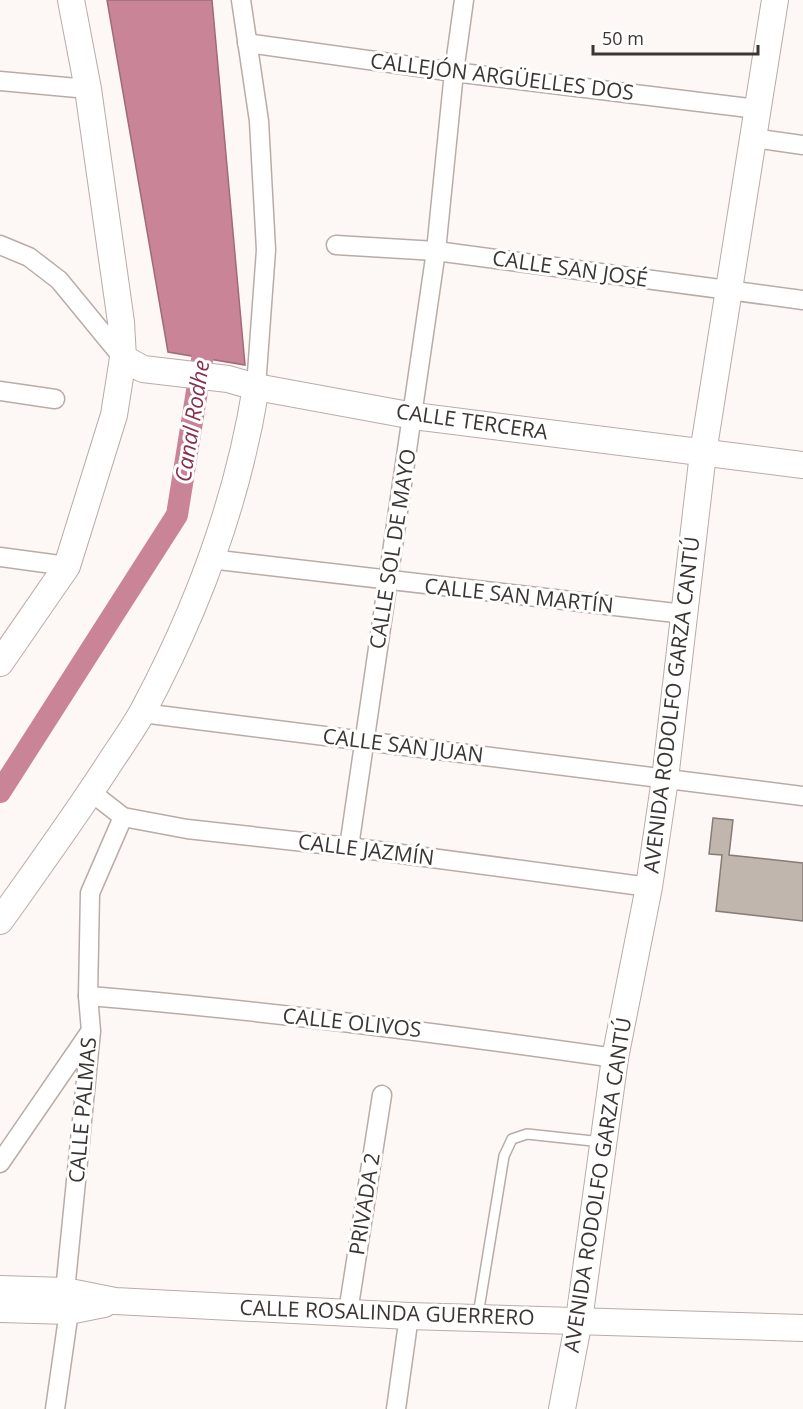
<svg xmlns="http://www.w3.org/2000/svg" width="803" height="1409" viewBox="0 0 803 1409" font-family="'Open Sans',sans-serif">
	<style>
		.water { fill: #c98497; stroke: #9e6c79; stroke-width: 1.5 }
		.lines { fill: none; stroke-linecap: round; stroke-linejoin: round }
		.canal { stroke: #c98497; stroke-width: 22 }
		.building { fill: #c0b6ae; stroke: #867c75; stroke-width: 1.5 }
		.lane-casing { stroke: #b9aca7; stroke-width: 12 }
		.street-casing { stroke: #b9aca7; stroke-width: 21 }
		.secondary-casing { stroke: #b9aca7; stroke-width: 28 }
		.lane { stroke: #fff; stroke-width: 9 }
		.street { stroke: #fff; stroke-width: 18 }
		.secondary { stroke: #fff; stroke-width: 26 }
		.labels { text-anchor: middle; stroke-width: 6; stroke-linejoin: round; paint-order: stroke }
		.street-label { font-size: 21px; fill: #3b3533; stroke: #fff }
		.water-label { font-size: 22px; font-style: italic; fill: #86324f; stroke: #fff }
	</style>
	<rect width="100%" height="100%" fill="#fdf7f5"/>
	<path class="water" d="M107,0H212L245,365L168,352Z"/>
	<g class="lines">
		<path class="canal" d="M0,792L177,515L207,329"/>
	</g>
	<path class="building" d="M713,818L733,820L729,855L803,863V921L716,911L722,855L709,854Z"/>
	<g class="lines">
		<defs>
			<path id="lane" d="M478,1315L504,1156L512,1139L527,1134L602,1142"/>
			<g id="street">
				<path d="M241,0L259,121L266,250L256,387"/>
				<path d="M247,43L454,72L757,109"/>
				<path d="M0,81L88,89"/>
				<path d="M753,138L803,145"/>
				<path d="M0,245L29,257L59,280L123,358"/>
				<path d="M336,245L436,251L803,300"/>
				<path d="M0,391L55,399"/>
				<path d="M0,557L67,566"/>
				<path d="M210,559L684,614"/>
				<path d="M142,713L803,796"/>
				<path d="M91,792L123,817L187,829L349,847L649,887"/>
				<path d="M349,847L436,251L454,72L464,0"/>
				<path d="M88,996C264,1010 440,1033 615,1058"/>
				<path d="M0,1163L90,1032"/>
				<path d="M348,1312L382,1095"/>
				<path d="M55,1409L69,1311L65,1291L91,1031L88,996L90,893L123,817"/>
				<path d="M396,1409L409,1316"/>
			</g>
			<g id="secondary">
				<path d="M123,358L143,369L228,379L256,387L414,416L803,465"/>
				<path d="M0,663L67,566L114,415L123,358L121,322L88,89L71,0"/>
				<path d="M0,921C37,869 74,818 109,764C120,747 133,729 143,711C197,610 238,500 256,387"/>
				<path d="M0,1289L65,1291L115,1301L409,1316L803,1328"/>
				<path d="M0,1309L69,1311L104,1304"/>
				<path d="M562,1409L579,1320L615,1058L649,887L665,779L703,453L775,0"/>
			</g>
		</defs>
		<use href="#lane" class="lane-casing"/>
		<use href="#street" class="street-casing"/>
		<use href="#secondary" class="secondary-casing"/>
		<use href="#lane" class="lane"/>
		<use href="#street" class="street"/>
		<use href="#secondary" class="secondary"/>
	</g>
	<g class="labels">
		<g class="street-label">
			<text transform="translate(502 77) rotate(7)" y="7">CALLEJÓN ARGÜELLES DOS</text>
			<text transform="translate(570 269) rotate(8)" y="7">CALLE SAN JOSÉ</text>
			<text transform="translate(472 422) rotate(8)" y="7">CALLE TERCERA</text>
			<text transform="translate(393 549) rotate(-81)" y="7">CALLE SOL DE MAYO</text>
			<text transform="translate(519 596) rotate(6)" y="7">CALLE SAN MARTÍN</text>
			<text transform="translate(672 705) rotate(-83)" y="7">AVENIDA RODOLFO GARZA CANTÚ</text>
			<text transform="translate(403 746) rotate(7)" y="7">CALLE SAN JUAN</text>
			<text transform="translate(366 850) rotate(7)" y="7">CALLE JAZMÍN</text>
			<text transform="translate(352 1023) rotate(6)" y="7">CALLE OLIVOS</text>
			<text transform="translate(83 1110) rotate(-85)" y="7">CALLE PALMAS</text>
			<text transform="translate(598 1185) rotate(-81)" y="7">AVENIDA RODOLFO GARZA CANTÚ</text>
			<text transform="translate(365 1204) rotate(-81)" y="7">PRIVADA 2</text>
			<text transform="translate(387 1313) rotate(2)" y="7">CALLE ROSALINDA GUERRERO</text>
		</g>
		<g class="water-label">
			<text transform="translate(192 421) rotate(-81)" y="8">Canal Rodhe</text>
		</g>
	</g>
	<path d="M593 45v9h165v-9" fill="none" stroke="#3b3533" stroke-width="3"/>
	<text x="602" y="45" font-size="18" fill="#3b3533" stroke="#ffffff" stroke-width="4.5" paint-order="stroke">50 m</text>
</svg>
